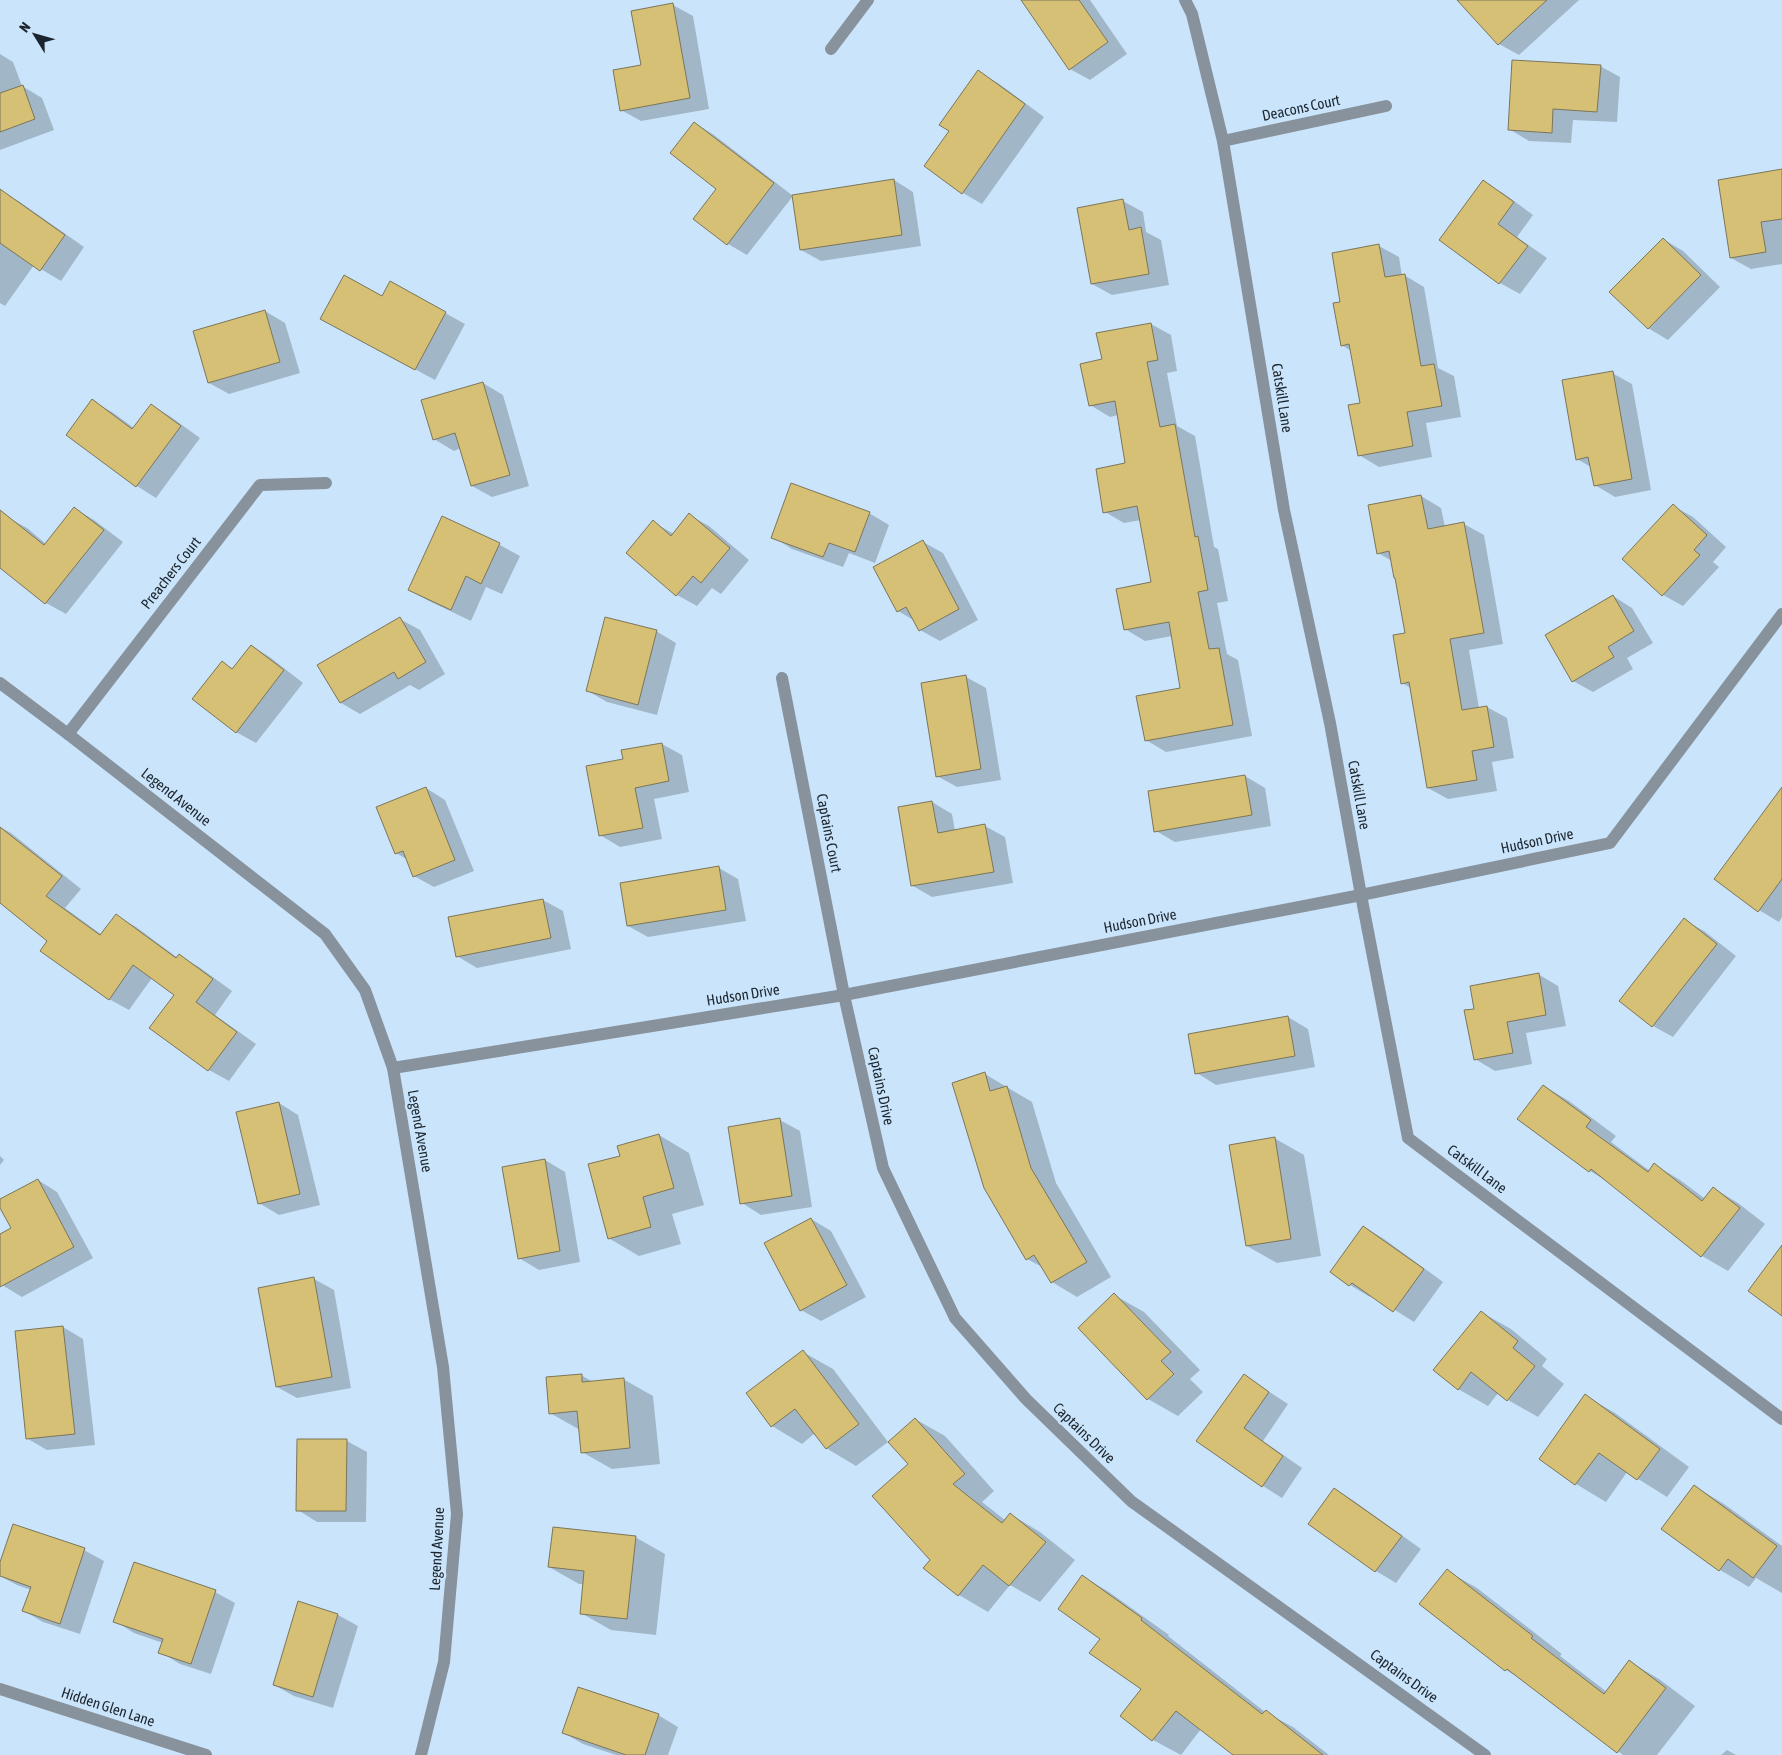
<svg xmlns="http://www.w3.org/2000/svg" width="1782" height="1755" viewBox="0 0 1782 1755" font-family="'Asap Condensed',sans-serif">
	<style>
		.shadow { fill: #0003 }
		.building { fill: #d5c075; stroke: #7c7559 }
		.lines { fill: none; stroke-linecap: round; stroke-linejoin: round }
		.minor { stroke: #88929c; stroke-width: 12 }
		.labels { text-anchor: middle; stroke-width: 5; stroke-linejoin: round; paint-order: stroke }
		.street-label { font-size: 15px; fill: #1c252e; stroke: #cae5fb }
	</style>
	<rect width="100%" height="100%" fill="#cae5fb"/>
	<g class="shadow">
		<path d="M1022,0H1090L1127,54L1090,80L1070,69Z"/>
		<path d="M1459,0H1579L1519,55L1499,44Z"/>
		<path d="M673,5L693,16L709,109L641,121L621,110Z"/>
		<path d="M0,54L13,62L22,86L42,98L54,130L0,150Z"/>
		<path d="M1600,66L1620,77L1617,122L1573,120L1571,143L1529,141L1509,129Z"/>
		<path d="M978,72L998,83L1044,117L982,204L963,193L951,131Z"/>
		<path d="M695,123L714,135L793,196L894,180L913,192L921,246L821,261L801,250L793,196L747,255L728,244L718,189Z"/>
		<path d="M1782,170V264L1751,269L1731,258Z"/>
		<path d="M1483,182L1503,193L1533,215L1517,237L1547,258L1520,294L1500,283L1441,240Z"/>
		<path d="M0,191L20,202L84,247L61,281L34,265L5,306L0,303Z"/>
		<path d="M1123,201L1143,212L1146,232L1161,240L1169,285L1112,295L1092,284Z"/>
		<path d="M1663,239L1683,251L1720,287L1668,340L1648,328Z"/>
		<path d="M1379,246L1399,257L1402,276L1404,275L1424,287L1438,368L1454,376L1461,417L1426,423L1432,457L1379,467L1359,455L1361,404L1351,351L1342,345L1341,303Z"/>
		<path d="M391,283L465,324L435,380L342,330L383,297Z"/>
		<path d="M265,311L285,323L300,373L229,394L209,383Z"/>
		<path d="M1151,324L1171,335L1177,371L1167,373L1177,426L1195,436L1214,547L1218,549L1228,601L1217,603L1227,654L1238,660L1252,736L1166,752L1146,740L1182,689L1172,636L1145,641L1125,629L1152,583L1141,520L1124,523L1105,512L1127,464L1118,415L1110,417L1090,405L1103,360Z"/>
		<path d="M1612,373L1632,384L1651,490L1615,497L1595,485L1591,467L1577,459Z"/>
		<path d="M483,383L503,395L529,486L492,497L472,486L461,448L454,451L434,439Z"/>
		<path d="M92,401L112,412L134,428L151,405L171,417L200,438L156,498L137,486Z"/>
		<path d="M1421,496L1441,508L1445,527L1464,524L1484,535L1503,644L1469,650L1479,708L1487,707L1507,718L1514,758L1492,762L1497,791L1448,799L1428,788L1411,688L1402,683L1406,634L1392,561L1378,553Z"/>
		<path d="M1673,506L1693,517L1726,547L1713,562L1719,567L1683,606L1663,595L1624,559Z"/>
		<path d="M74,508L94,520L123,542L66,614L46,603L0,566V526L7,517L27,528L46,544Z"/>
		<path d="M869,513L889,525L875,563L849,553L843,567L792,549L773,537Z"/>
		<path d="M689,515L709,526L749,560L721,594L712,588L697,606L677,595L628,553L653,522L674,534Z"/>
		<path d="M443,518L500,545L520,556L502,594L486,587L471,621L429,601L409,590Z"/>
		<path d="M923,542L943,553L978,620L940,641L920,630L915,621L898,611Z"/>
		<path d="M1613,596L1632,608L1653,643L1627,658L1633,669L1593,692L1573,681Z"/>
		<path d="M400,619L420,630L445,674L419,690L410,685L360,714L341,703Z"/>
		<path d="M656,631L676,643L657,715L607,702L588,691Z"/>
		<path d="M252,646L271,658L303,683L256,743L236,732L222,663L234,669Z"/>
		<path d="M966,677L986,688L1001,780L957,787L937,776Z"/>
		<path d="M662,744L682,755L689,792L654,799L662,839L620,847L600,835L625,760Z"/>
		<path d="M1245,776L1265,788L1271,826L1175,842L1156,831Z"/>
		<path d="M426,788L445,800L474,871L434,887L414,876L408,860L396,853Z"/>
		<path d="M1782,790V917L1779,922L1759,910Z"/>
		<path d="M932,802L952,814L955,831L985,826L1005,837L1013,883L932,897L913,886Z"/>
		<path d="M0,827L11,833L81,889L65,908L102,935L116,916L136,927L178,958L180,956L199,967L232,991L215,1015L256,1044L229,1081L209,1070L151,1028L175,994L152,978L129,1010L109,999L49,941L0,902Z"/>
		<path d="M719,868L738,879L746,921L648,937L628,926Z"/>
		<path d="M543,900L563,911L571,949L477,968L457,956L450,918Z"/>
		<path d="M1684,920L1704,931L1736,956L1673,1037L1653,1026L1621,1001Z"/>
		<path d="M1538,974L1558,986L1566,1026L1526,1033L1532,1064L1495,1071L1475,1059L1476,1010Z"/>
		<path d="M1288,1017L1308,1029L1315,1067L1216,1085L1197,1073Z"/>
		<path d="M985,1074L1032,1102L1056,1183L1111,1277L1077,1297L1052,1282L1044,1268L1027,1259Z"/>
		<path d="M1544,1086L1569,1101L1616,1136L1611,1142L1650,1171L1655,1165L1680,1180L1704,1198L1713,1188L1738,1203L1765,1224L1728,1271L1702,1256L1610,1183L1590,1171L1519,1119Z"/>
		<path d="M279,1103L298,1115L320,1205L279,1215L259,1203Z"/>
		<path d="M780,1120L800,1131L812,1207L761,1215L742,1203Z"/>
		<path d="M659,1135L689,1153L704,1205L672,1214L681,1244L639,1256L610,1239L621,1156Z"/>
		<path d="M1274,1138L1304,1155L1321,1256L1277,1263L1247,1246Z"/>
		<path d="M0,1156L4,1160L0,1165Z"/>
		<path d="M545,1160L565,1172L580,1262L539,1270L519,1258Z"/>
		<path d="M38,1180L57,1192L93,1258L22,1297L2,1285L0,1281V1235L12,1229L0,1206V1200Z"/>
		<path d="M811,1219L831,1231L866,1297L821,1321L801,1310Z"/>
		<path d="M1364,1227L1384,1239L1443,1282L1414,1322L1371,1295L1370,1297L1350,1285L1332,1272Z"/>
		<path d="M314,1279L334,1290L351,1388L297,1398L277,1387Z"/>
		<path d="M1114,1295L1144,1312L1200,1370L1190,1379L1203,1392L1178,1416L1148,1399Z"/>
		<path d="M1481,1312L1511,1329L1547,1359L1542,1366L1564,1384L1538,1417L1508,1400L1499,1392L1488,1406L1458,1389Z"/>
		<path d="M63,1327L83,1339L95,1445L47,1450L28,1439Z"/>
		<path d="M803,1352L833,1369L888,1442L856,1466L826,1448L815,1433L802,1444L772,1426Z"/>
		<path d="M581,1375L593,1382L623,1379L653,1396L660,1464L612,1469L582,1452L580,1430L550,1413Z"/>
		<path d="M1244,1375L1288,1404L1263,1441L1302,1468L1282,1498L1263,1486L1198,1441Z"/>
		<path d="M1586,1396L1615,1413L1689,1467L1667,1497L1627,1472L1606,1502L1576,1484L1540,1459Z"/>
		<path d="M915,1419L945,1436L994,1491L982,1502L1005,1520L1010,1514L1040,1532L1075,1560L1040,1602L1010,1585L988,1612L959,1595L931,1560L909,1464Z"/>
		<path d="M347,1441L367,1452L366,1522H317L298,1510Z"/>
		<path d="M1694,1486L1724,1504L1782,1546V1593L1756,1578L1749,1587L1720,1570L1663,1529Z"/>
		<path d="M1335,1489L1354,1501L1421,1549L1396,1583L1376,1571L1310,1523Z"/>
		<path d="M635,1537L665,1554L656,1635L611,1630L581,1613L584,1584H579L549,1567Z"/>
		<path d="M84,1550L104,1561L80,1634L43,1622L24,1611L31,1590L17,1585L0,1576V1566Z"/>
		<path d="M1447,1571L1477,1588L1562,1654L1560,1656L1607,1692L1630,1662L1659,1679L1695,1706L1657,1755H1623L1526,1682L1506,1670L1421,1604Z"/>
		<path d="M1082,1576L1109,1592L1169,1635L1168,1636L1265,1712L1293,1727L1329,1755H1232L1233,1753L1201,1729L1181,1755L1153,1740L1122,1715L1143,1689L1101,1639Z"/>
		<path d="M215,1592L235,1603L211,1674L180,1664L160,1652L163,1643L134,1633L115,1621Z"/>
		<path d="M299,1603L338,1615L358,1626L333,1708L294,1696L274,1685Z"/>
		<path d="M658,1715L678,1727L668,1755H616L583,1744L564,1733Z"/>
		<path d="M1727,1750L1736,1755H1721Z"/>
	</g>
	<g class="building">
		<path d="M1021,0H1079L1108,42L1069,70Z"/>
		<path d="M1457,0H1547L1498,45Z"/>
		<path d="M673,3L690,98L620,111L613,70L641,65L631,11Z"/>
		<path d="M1512,60L1601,65L1597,112L1553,109L1552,133L1508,130Z"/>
		<path d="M978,70L1025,104L962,194L924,166L949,131L939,125Z"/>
		<path d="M23,85L35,119L0,132V93Z"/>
		<path d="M694,122L774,183L727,245L693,219L716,189L670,153Z"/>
		<path d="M1782,169V219L1761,222L1766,252L1730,258L1718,180Z"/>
		<path d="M894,179L902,235L800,250L792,195Z"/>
		<path d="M1483,180L1514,202L1498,224L1528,246L1499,284L1439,240Z"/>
		<path d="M0,189L65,235L40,271L0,243Z"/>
		<path d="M1123,199L1129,230L1141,227L1149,274L1091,284L1077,208Z"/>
		<path d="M1663,238L1701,275L1648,329L1609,292Z"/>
		<path d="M1379,244L1385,277L1405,274L1421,366L1434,364L1442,406L1407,412L1413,446L1358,456L1348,405L1360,403L1349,344L1341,346L1333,303L1340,302L1332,253Z"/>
		<path d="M344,275L382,296L390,281L446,312L415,370L320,319Z"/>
		<path d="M265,310L280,362L208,383L193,331Z"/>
		<path d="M1151,323L1158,360L1147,362L1160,427L1175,424L1195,537L1198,536L1208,590L1198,592L1209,649L1219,648L1233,725L1145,741L1136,696L1180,688L1169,622L1124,630L1116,589L1151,582L1137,506L1103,513L1096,469L1125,463L1115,401L1089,406L1080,364L1102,359L1096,333Z"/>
		<path d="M1613,371L1632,479L1594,486L1588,457L1576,460L1562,380Z"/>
		<path d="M483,382L510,475L471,486L455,433L433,440L421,400Z"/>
		<path d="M92,399L132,429L151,404L181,426L136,487L66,435Z"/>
		<path d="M791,483L870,512L855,552L829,543L823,557L771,538Z"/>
		<path d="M1421,495L1428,529L1464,522L1484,633L1450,639L1462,710L1487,706L1494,747L1472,751L1477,780L1427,788L1409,682L1401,684L1393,635L1405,633L1395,578H1394L1389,551L1377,554L1368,505Z"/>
		<path d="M1673,504L1707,535L1694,550L1700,555L1662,596L1622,559Z"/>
		<path d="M74,507L104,530L45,604L0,568V510L44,545Z"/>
		<path d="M689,513L730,548L701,583L693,576L676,596L626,553L653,520L671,536Z"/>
		<path d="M442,516L500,543L481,584L466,576L451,610L408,590Z"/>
		<path d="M923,540L959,609L919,631L906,607L897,612L873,567Z"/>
		<path d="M1613,595L1634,631L1608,647L1614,657L1572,682L1545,635Z"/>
		<path d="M400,617L426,662L398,679L394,672L340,703L317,665Z"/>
		<path d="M605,617L657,630L638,705L586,691Z"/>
		<path d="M251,645L284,670L236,733L192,699L222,661L232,669Z"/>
		<path d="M966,675L981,769L936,777L921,683Z"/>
		<path d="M662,743L669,781L635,788L643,828L599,836L586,766L623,759L621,750Z"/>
		<path d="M1245,775L1252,815L1154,832L1148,791Z"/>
		<path d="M426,787L455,860L413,877L403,851L395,854L376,807Z"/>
		<path d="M1782,787V879L1758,912L1714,879Z"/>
		<path d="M932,801L938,833L985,824L994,872L911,886L898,807Z"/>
		<path d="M0,827L62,876L46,896L100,935L116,914L176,958L179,954L213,979L196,1002L237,1032L208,1071L149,1028L174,995L133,965L109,1000L40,951L47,941L0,903Z"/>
		<path d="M719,866L726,910L627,926L620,883Z"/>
		<path d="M543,899L551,938L456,957L448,917Z"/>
		<path d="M1684,918L1717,944L1652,1027L1619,1001Z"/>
		<path d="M1539,973L1546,1015L1507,1022L1513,1053L1474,1060L1464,1010L1474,1009L1470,986Z"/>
		<path d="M1288,1016L1295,1056L1195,1074L1188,1034Z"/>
		<path d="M985,1072L990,1091L1007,1086L1031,1168L1087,1262L1051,1283L1034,1255L1026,1260L984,1188L952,1083Z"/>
		<path d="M1543,1085L1591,1120L1586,1127L1648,1172L1654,1163L1702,1201L1713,1187L1740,1208L1701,1257L1591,1169L1589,1172L1517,1119Z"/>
		<path d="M279,1102L300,1194L258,1204L236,1112Z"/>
		<path d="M780,1118L792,1196L740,1204L728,1127Z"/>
		<path d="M659,1134L674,1188L643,1197L651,1227L608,1239L588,1164L620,1156L617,1146Z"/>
		<path d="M1275,1137L1291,1239L1246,1246L1229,1145Z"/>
		<path d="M545,1159L560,1251L518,1259L502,1167Z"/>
		<path d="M38,1179L74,1247L0,1287V1234L11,1228L0,1208V1199Z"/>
		<path d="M811,1218L847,1285L800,1311L764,1243Z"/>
		<path d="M1363,1226L1424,1269L1393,1312L1352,1283L1349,1286L1330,1272Z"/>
		<path d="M1782,1245V1316L1748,1291Z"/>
		<path d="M314,1277L332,1377L276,1387L258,1288Z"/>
		<path d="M1114,1293L1171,1352L1161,1361L1174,1374L1147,1400L1078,1328Z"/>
		<path d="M1481,1311L1518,1341L1513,1348L1535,1366L1507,1401L1471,1372L1458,1390L1433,1370Z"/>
		<path d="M63,1326L75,1434L26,1439L15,1331Z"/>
		<path d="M803,1350L859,1424L826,1449L795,1409L771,1427L746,1393Z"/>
		<path d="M582,1374V1382L624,1378L630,1448L581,1453L577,1411L549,1414L546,1377Z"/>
		<path d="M1244,1374L1269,1392L1244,1428L1283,1456L1262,1487L1196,1441Z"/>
		<path d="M1585,1394L1660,1449L1637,1480L1599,1453L1575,1485L1539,1459Z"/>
		<path d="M915,1418L965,1474L953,1484L1002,1523L1010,1513L1046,1542L1009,1586L983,1565L958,1596L923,1568L930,1560L872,1496L908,1464L888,1442Z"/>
		<path d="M297,1439H347L346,1511H296Z"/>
		<path d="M1694,1485L1777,1546L1753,1578L1728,1559L1719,1571L1661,1529Z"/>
		<path d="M1334,1488L1402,1536L1375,1572L1308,1524Z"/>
		<path d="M13,1524L85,1548L60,1624L22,1611L31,1587L0,1576V1562Z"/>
		<path d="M553,1527L636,1536L627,1619L580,1614L584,1571L548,1567Z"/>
		<path d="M134,1562L216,1590L191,1664L158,1653L163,1639L113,1622Z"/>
		<path d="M1447,1569L1533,1636L1531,1638L1604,1694L1629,1660L1666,1688L1617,1753L1507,1669L1505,1671L1419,1604Z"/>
		<path d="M1082,1575L1142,1618L1141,1620L1262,1714L1266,1710L1323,1755H1233L1176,1711L1152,1741L1120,1716L1141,1689L1089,1653L1100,1639L1058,1609Z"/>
		<path d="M298,1601L338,1614L313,1697L273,1685Z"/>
		<path d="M578,1687L659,1714L645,1755H626L562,1733Z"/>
	</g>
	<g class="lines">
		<g class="minor">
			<path d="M1185,0L1192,14L1223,141L1284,510L1330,723L1361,895L1408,1138L1782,1419"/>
			<path d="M831,49L868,0"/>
			<path d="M1223,141L1386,106"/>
			<path d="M782,678L844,995L883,1168L955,1318L1026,1399L1131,1501L1485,1755"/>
			<path d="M0,683L68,734L325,934L365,990L393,1068L443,1367L457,1514L444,1662L421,1755"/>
			<path d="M68,734L260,485L326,483"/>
			<path d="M393,1068L844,995L1361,895L1610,843L1782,614"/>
			<path d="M0,1689L206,1755"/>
		</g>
	</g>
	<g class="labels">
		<g class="street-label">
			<text transform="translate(1301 108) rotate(-12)" y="5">Deacons Court</text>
			<text transform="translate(1282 398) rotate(81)" y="5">Catskill Lane</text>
			<text transform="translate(171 573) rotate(-52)" y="5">Preachers Court</text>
			<text transform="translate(1359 795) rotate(80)" y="5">Catskill Lane</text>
			<text transform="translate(176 797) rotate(38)" y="5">Legend Avenue</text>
			<text transform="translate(829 833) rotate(79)" y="5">Captains Court</text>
			<text transform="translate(1537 841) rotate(-12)" y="5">Hudson Drive</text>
			<text transform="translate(1140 921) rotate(-11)" y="5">Hudson Drive</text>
			<text transform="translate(743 995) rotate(-9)" y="5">Hudson Drive</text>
			<text transform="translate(881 1086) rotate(78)" y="5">Captains Drive</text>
			<text transform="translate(420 1131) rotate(80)" y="5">Legend Avenue</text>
			<text transform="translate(1477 1169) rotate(37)" y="5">Catskill Lane</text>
			<text transform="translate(1084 1433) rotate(44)" y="5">Captains Drive</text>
			<text transform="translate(437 1549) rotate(-87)" y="5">Legend Avenue</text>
			<text transform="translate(1404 1676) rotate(36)" y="5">Captains Drive</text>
			<text transform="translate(108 1707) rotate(18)" y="5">Hidden Glen Lane</text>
		</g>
	</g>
	<g transform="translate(35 35) rotate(307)" stroke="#cae5fb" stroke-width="4" paint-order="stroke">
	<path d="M0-4L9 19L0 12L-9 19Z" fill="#1c252e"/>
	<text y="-8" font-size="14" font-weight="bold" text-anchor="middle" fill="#1c252e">N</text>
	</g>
</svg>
